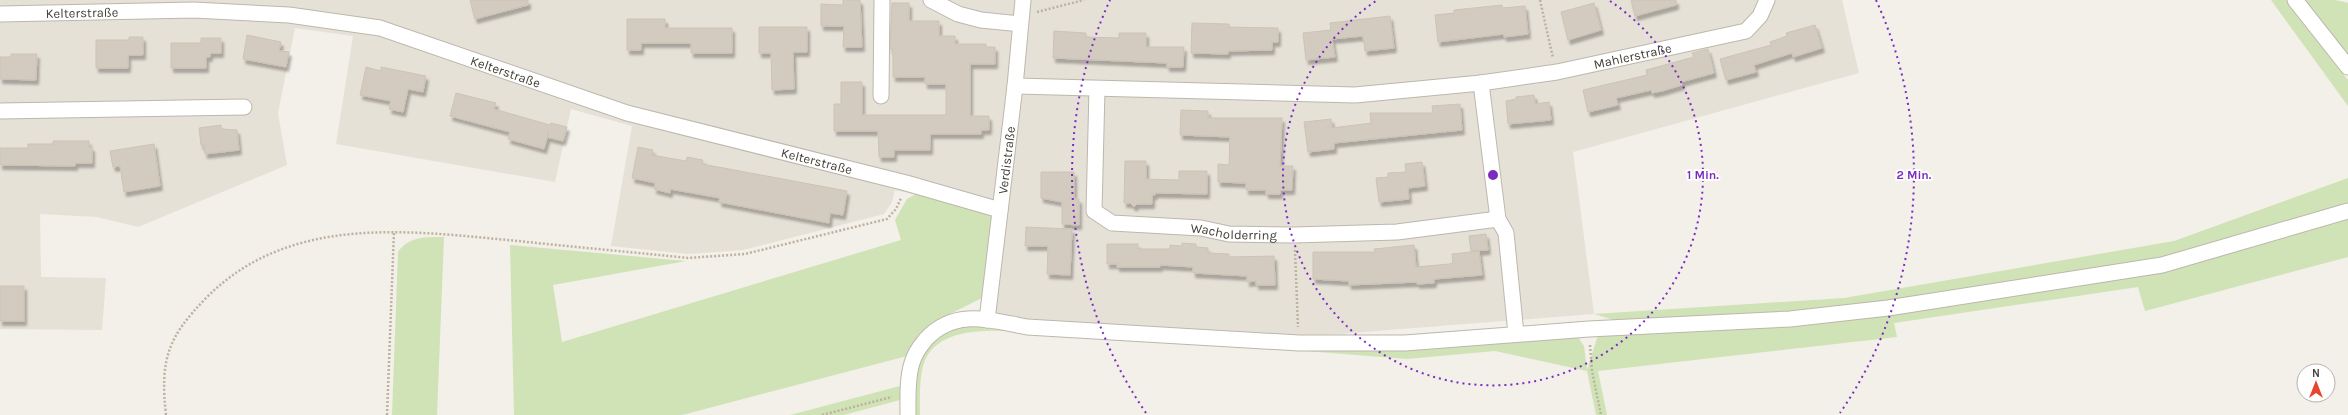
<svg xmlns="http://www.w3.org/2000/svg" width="2348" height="415" viewBox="0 0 2348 415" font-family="Karla,sans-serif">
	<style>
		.residential { fill: #e6e1d7 }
		.green { fill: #cfe3b6 }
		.building { fill: #d3cbbf; stroke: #cdc3b3; filter: url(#shadow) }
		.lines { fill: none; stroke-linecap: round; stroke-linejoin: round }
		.minor-casing { stroke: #bdb7ac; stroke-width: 17 }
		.path { stroke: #bdb29f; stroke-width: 2.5; stroke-dasharray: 2 2; stroke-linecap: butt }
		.minor { stroke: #fff; stroke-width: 15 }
		.ring { fill: none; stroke: #7b2cbf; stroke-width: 2; stroke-dasharray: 2 4 }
		.labels { text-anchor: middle; stroke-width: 4; stroke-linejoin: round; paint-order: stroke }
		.street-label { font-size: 13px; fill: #454038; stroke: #fff }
		.centre { fill: #7b2cbf; stroke: #fff; stroke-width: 2 }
		.ring-label { font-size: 12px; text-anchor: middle; font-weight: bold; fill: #7b2cbf; stroke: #fff; stroke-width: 4; stroke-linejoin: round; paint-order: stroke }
	</style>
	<defs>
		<filter id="shadow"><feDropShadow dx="2.5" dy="4.5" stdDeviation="1" flood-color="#0004"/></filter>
	</defs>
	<rect width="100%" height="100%" fill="#f3efe9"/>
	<path class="residential" d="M0,0H1842L1859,73L1573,152L1594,314L1300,337L995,318L1008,213H994L895,190L892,202L884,214L743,250L688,254L611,246L632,126L571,109L555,182L336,144L353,36L295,28L278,113L287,165L138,227L97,217L40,214L41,277L106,278L102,330L0,329Z"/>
	<g class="green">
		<path d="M2271,0H2287L2348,80V106Z"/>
		<path d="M2302,0H2335L2348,3V59Z"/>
		<path d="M2348,178V205L2165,257L1886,301L1788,311L1614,320L1594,314L1844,298L2174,241Z"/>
		<path d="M916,194L994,213L984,297L932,323L918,335L907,356L682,415H514L510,245L686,261L553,285L562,342L901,240L895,220L907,199Z"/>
		<path d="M2348,219V257L2145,311L2138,287L1894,323L1897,337L1598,371L1607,415H1596L1587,371L1495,351L1407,359L1305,351L1405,350L1577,336L1584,346L1587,370L1598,335L2161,273Z"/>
		<path d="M444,237L437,415H392L398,252C409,236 426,237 444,237Z"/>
		<path d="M985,325L1031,332C998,331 935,323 923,366C919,382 920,399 920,415H913C916,378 914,336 960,326C968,325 977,326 985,325Z"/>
		<path d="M900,386V400L844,415H790Z"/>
	</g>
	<g class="building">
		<path d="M470,0H528V5L475,19Z"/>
		<path d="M843,0H860L862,47H843L844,26H821V4L843,5Z"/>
		<path d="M1631,0H1676V5L1635,16Z"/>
		<path d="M892,3H909V21H939V36H955V44H986V47H995V64H970V116H989V130H981V134H930V150H894V157H879L878,131H834V104H841V82H862V115H946V84H925V77H893V49H890Z"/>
		<path d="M1594,3L1601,30L1568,40L1561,12Z"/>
		<path d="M1502,5V8L1525,6L1528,34L1504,37V34L1438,42L1435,15L1454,13V10Z"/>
		<path d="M1390,16L1394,48L1365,51L1363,36L1332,39L1335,57L1306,60L1303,33L1331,30L1330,23Z"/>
		<path d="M627,19H665V28H732V53H691V43H641V50H627Z"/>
		<path d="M1192,23L1229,24V27L1278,28V42H1272V50L1228,51V54L1191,53Z"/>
		<path d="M1815,25L1822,48L1793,57L1792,53L1754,65L1756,72L1726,80L1720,59L1771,45L1770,42L1787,36L1786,33Z"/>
		<path d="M759,27H807V52H793L794,89L772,90L771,53H759Z"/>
		<path d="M1054,31L1086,33V37L1119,38V33H1146V47H1184L1183,67H1167V63L1053,58Z"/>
		<path d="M247,35L281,42L279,51L289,52L286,67L243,59Z"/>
		<path d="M129,37H143V55H128V68H96V40H129Z"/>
		<path d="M201,38H221V53H210V57H206V68H171V43H201Z"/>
		<path d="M1708,49L1714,73L1681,82L1682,85L1662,91L1652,93L1651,90L1616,98L1618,105L1588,112L1583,90L1647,75L1646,70L1694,57L1692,53Z"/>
		<path d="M11,54H37L36,80L0,79V57H11Z"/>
		<path d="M366,67L381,71V67L426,76L423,92L408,89L403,112L389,109L391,101L360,95Z"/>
		<path d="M456,93L496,103L494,109L550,125L551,123L567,127L563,141L547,137L549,131L544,149L508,139L510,132L450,116Z"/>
		<path d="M1534,95L1535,104L1549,102L1551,120L1508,124L1506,101L1516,99V97Z"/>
		<path d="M1460,104L1462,130L1334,143V149L1308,152L1304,122L1331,119L1332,128L1371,123L1370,113H1433L1432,106Z"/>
		<path d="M1181,110L1208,111V118H1282L1280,166H1293L1292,190H1280V194H1266V190H1246V183L1218,182V164L1229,165L1230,137L1180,135Z"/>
		<path d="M221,125V129L237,130L239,150L205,154L204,145H201L199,128Z"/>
		<path d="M53,141H89V147H92V163H75V166L0,165V148H28V144H53Z"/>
		<path d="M154,144L160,186L124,192L120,166L113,167L110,151Z"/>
		<path d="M638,147L653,150L652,155L686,161L687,157L703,160L702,164L847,191L843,215L830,213L829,223L719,202L720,198L670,189V193L654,189L655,183L632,178Z"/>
		<path d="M1125,161H1146V179L1179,180V171H1207V194L1155,193V195H1152V204H1137L1134,207L1130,203H1124Z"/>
		<path d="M1422,162L1425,186L1408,188L1409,199L1379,202L1376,178L1388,177V173L1406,172L1405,164Z"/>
		<path d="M1041,172H1074V199H1079V225L1062,224V202L1041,198Z"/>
		<path d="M1026,227L1072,229L1070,275L1047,274L1048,246H1025Z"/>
		<path d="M1486,234L1488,250L1471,251L1469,236Z"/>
		<path d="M1182,243L1196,244V247L1208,248V253L1229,254V257L1274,256L1275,285H1256V281L1247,282V276L1193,273V267L1160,265V267H1117V264H1107V244H1138V249H1170V245L1182,246Z"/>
		<path d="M1414,245L1416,267L1449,264L1453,263L1452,254L1479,251L1482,275L1434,279V283L1417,284V282L1349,285V281L1313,279V252H1375L1374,249Z"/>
		<rect x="0" y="286" width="24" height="35"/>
	</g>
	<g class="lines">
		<defs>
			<g id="minor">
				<path d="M931,0L958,14L981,20L1020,24"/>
				<path d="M2295,0L2348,67"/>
				<path id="s1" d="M0,14L194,10L289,15L380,28L627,113L906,183L1000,210"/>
				<path id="s2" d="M1481,83L1557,72L1746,31L1760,16L1767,0"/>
				<path d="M1015,86L1355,95L1481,83L1498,219L1506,233L1516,334"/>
				<path id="s3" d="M1097,89L1094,211L1112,223L1201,228L1229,234L1294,235L1397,232L1498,219"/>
				<path d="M881,96L882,0"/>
				<path d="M0,111L244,107"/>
				<path id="s4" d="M987,320L1015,86L1023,0"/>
				<path d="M908,415C908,399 907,378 912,363C914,355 921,345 926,339C955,308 990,320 1027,327L1299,343H1405L1589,329L1790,319L1888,308L2162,265L2348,211"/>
			</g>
		</defs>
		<use href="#minor" class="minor-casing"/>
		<g class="path">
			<path d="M1540,0L1553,58"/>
			<path d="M1037,12L1084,0"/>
			<path d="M1295,250L1298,327"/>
			<path d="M1590,345L1592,371L1601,415"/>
			<path d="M166,415C160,360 167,338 206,298C290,213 410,231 518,241C574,247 631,252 688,258L745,254L887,219L896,209L901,198"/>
			<path d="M387,415L394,231"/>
			<path d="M822,415L892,397"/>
		</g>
		<use href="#minor" class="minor"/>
	</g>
	<g class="ring">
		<path d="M1610 1A210 210 0 1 1 1376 1"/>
		<path d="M1146 413A421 421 0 0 1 1110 0M1876 0A421 421 0 0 1 1840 413"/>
	</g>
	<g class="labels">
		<g class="street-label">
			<text dy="5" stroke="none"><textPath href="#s1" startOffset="82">Kelterstraße</textPath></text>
			<text dy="5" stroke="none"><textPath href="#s2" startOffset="154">Mahlerstraße</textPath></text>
			<text dy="5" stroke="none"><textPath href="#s1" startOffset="514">Kelterstraße</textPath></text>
			<text dy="5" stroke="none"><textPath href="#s1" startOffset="838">Kelterstraße</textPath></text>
			<text dy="5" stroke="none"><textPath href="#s4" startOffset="161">Verdistraße</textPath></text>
			<text dy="5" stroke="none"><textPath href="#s3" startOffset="266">Wacholderring</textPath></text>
		</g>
	</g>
	<circle cx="1493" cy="175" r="6" class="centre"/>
	<g class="ring-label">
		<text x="1703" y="179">1 Min.</text>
		<text x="1914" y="179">2 Min.</text>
	</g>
	<g transform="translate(2316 383)"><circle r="19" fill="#ffffff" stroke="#b5b3af"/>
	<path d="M0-3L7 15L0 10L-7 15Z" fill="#e4472e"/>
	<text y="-6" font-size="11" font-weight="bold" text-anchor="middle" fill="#454038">N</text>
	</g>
</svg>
